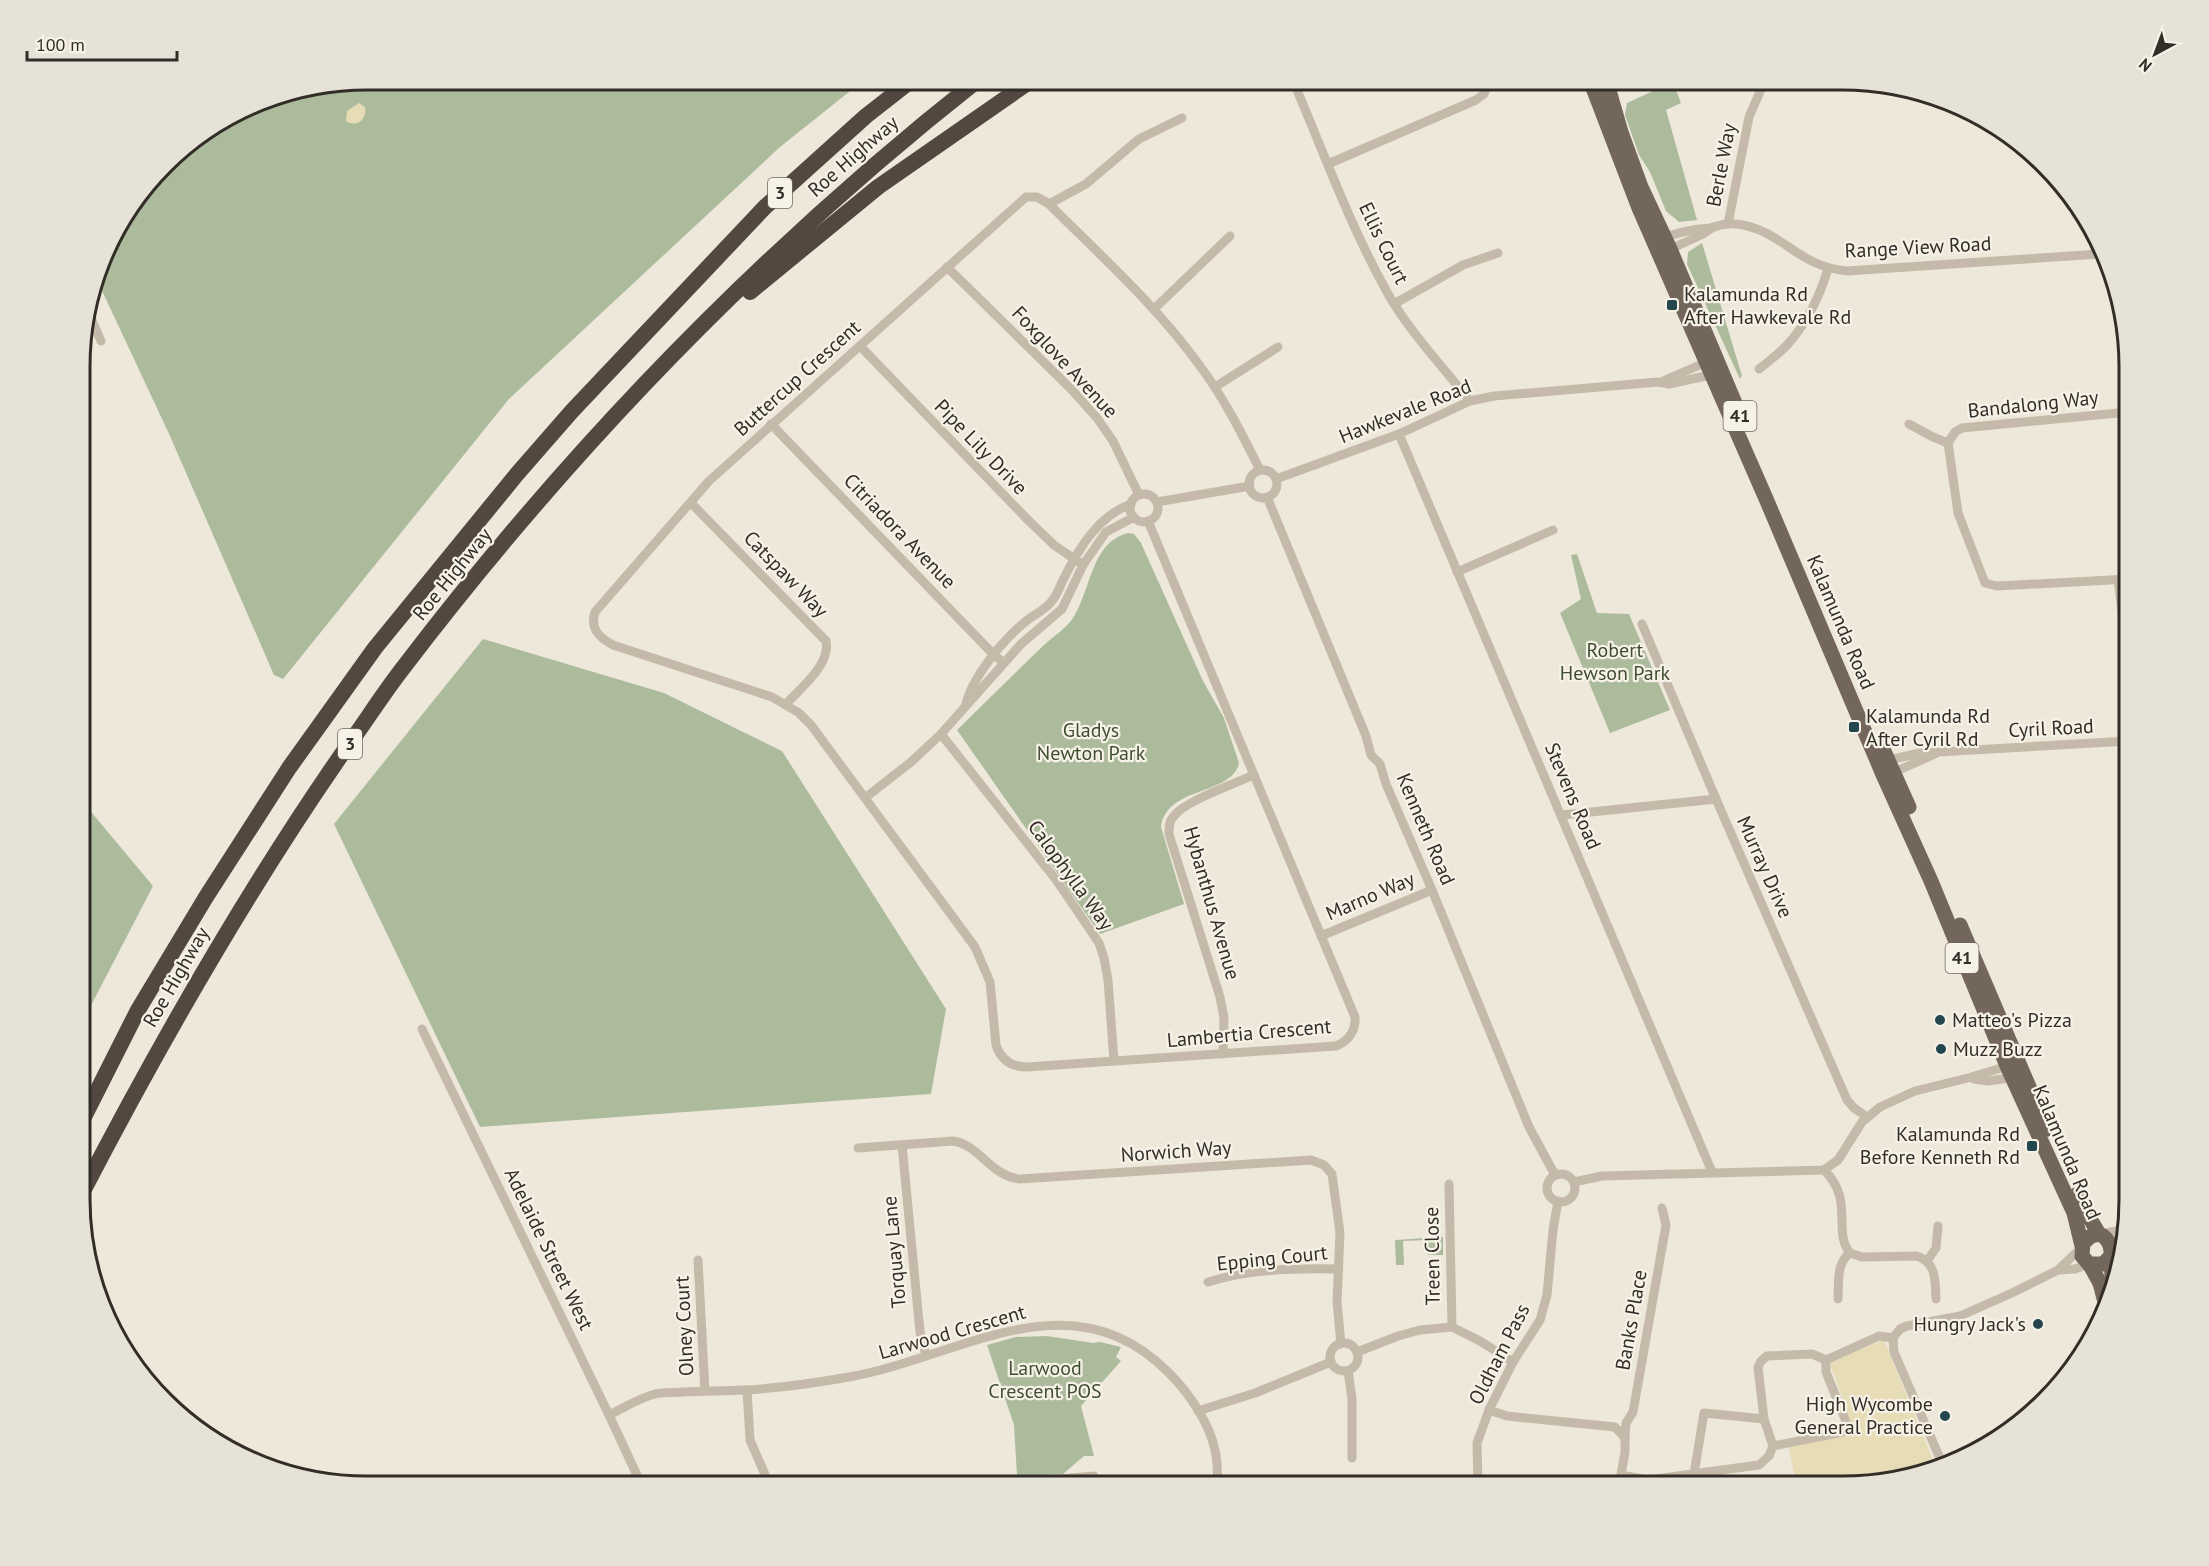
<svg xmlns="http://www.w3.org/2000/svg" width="2209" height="1566" viewBox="0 0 2209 1566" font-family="'PT Sans',sans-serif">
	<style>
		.green { fill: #adbb9d }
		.sand { fill: #e6dcb6 }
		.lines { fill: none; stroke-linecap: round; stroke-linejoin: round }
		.minor { stroke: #c5baa9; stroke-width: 9 }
		.tertiary { stroke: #c5baa9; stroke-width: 12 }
		.primary { stroke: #73665b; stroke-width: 15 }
		.motorway { stroke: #534840; stroke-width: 16 }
		.poi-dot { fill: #23464f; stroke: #f7f2e7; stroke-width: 2 }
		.labels { text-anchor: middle; stroke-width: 4.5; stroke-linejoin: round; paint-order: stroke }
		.shield { fill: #f7f2e7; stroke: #6e6861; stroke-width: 1.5 }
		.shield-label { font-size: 18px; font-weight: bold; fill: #332d28 }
		.street-label { font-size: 20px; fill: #332d28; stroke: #f7f2e7 }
		.poi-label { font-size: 20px; fill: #332d28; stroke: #f7f2e7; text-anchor: start }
		.park-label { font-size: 20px; fill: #3e4e2f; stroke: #f7f2e7 }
		.rim { fill: none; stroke: #332d28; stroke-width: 3 }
	</style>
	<rect width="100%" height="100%" fill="#eee8db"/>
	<g class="green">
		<path d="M367,80H864L780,147L509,399L283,679L274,675L170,436L97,280L109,240L177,151L257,101Z"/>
		<path d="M1673,82L1681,103L1666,110L1697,220L1679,222L1666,211L1650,172L1639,155L1625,115L1627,103Z"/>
		<path d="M1702,243L1742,376L1740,379L1687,264L1688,252Z"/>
		<path d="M1128,533L1134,534L1141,543L1203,681L1224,718L1239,763C1232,796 1167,785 1161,827L1184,904L1100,934L957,730C985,702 1014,674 1043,646C1052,637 1066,629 1073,618C1091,591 1091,542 1128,533Z"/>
		<path d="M1577,554L1597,613L1629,614L1670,710L1610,733L1560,613L1581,599L1571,555Z"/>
		<path d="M483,639L664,693L782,751L946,1009L931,1094L480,1127L334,824Z"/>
		<path d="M82,801L153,886L84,1019L82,1018Z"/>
		<path d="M1443,1237V1255H1428V1240L1403,1241L1404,1265H1396L1395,1240Z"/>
		<path d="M1047,1336L1093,1343L1100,1342L1121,1347L1116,1357L1121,1361L1081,1406L1094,1456H1084L1063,1474L1017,1476L1014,1425L987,1345L1016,1337Z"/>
	</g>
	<g class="sand">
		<path d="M359,103L365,107C367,118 358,129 346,121L347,111Z"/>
		<path d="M1884,1340L1935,1465L1842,1486H1796L1789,1447L1855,1433L1829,1361Z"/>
	</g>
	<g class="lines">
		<g class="minor">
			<path d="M1294,83C1324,153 1350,226 1387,292C1408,330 1443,367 1470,401"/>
			<path d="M1328,164L1476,100L1484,94L1489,80"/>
			<path d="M1049,204L1086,184L1139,139L1182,118"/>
			<path d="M1728,224L1749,117L1765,80"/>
			<path d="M1661,239C1678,232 1692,229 1710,228C1716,227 1722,224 1728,224C1741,223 1757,228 1768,234C1798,251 1810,267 1847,271L2100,254"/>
			<path d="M1666,251L1701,235L1712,228"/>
			<path d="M947,267L1072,390L1097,418L1113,441L1139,495"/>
			<path d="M1394,304L1463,265L1498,253"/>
			<path d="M1154,309L1230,236"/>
			<path d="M88,311L101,341"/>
			<path d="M860,346L1028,520L1054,545L1083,565"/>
			<path d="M1759,369C1769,361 1780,353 1788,344C1807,323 1820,295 1828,269"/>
			<path d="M1663,381L1711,360"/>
			<path d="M1215,387L1278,347"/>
			<path d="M2129,412L1962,428L1955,432L1948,443L1958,513L1985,583L1997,586L2129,579"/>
			<path d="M771,424L994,655L1004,663"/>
			<path d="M1909,424L1933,437L1948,443"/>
			<path d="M1399,434L1712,1172"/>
			<circle cx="1263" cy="484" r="14"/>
			<path d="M1276,479L1399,434L1470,401L1494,396L1658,382L1669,384L1715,374"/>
			<circle cx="1144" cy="508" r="14"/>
			<path d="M1267,497L1366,736L1371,755L1380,764L1386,784L1432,890L1529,1127L1555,1175"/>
			<path d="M1157,502L1250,486"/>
			<path d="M691,503L826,641C831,664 801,688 786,704"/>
			<path d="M1148,521L1355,1017C1356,1030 1349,1041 1336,1046L1027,1067C1011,1067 1001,1060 996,1045L990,982L975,947L811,725L799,713L772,697L613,645C598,637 590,628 595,612L709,481L1026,197H1037L1049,204C1101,256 1157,306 1200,366C1224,398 1242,434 1260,470"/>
			<path d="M1457,572L1553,530"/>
			<path d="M2118,579L2129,670"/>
			<path d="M1642,624L1716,799L1847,1100L1854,1108L1867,1117"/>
			<path d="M966,704C973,676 1003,640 1025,622C1033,615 1044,611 1051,602C1057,596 1060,586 1064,578C1079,548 1098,516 1131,504"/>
			<path d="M941,734L1057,881L1099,943L1104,958L1108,980L1114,1061"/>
			<path d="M1884,761L1920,753L2129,741"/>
			<path d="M1890,774L1935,754"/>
			<path d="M2125,796L2129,834"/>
			<path d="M865,798L911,762L941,734L1021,644L1062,609L1083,565L1106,532L1134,517"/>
			<path d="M1562,815L1716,799"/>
			<path d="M1321,936L1432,890"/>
			<path d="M422,1029L609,1415L642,1486"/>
			<path d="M1223,1054L1224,1018L1220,997L1169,834C1169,827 1169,821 1174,816C1185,801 1235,784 1253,775"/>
			<path d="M1974,1079L1988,1081L2017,1077"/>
			<path d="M902,1145L920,1332L926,1355"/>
			<path d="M858,1148L953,1141C980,1145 990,1176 1020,1179L1311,1160L1324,1165L1332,1174L1340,1233L1337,1302L1341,1344"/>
			<path d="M1824,1170C1855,1200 1832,1231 1850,1253L1862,1257L1917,1256C1937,1263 1935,1281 1936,1299"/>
			<circle cx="1561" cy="1188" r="14"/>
			<path d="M1574,1182L1602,1176L1824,1170L1838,1160L1862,1122L1880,1107L1915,1091L1968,1078L2011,1065"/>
			<path d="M1449,1184L1452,1327"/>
			<path d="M698,1260L705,1391"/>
			<path d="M1927,1261L1936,1248L1938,1226"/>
			<path d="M2058,1270L2075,1269L2089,1264"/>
			<path d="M1208,1282C1249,1269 1297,1268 1339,1269"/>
			<path d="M1838,1299C1839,1283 1836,1263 1850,1253"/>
			<circle cx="1344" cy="1357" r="14"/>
			<path d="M1357,1352L1398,1336L1420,1330L1452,1327L1480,1341L1513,1362"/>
			<path d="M1348,1371L1352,1399V1458"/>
			<path d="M747,1390L750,1440L770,1486"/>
			<path d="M1489,1410L1507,1416L1615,1427L1625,1438V1452L1619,1486"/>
			<path d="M1198,1411L1255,1393L1331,1362"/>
			<path d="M609,1415C624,1408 639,1398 655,1394C663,1392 673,1393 682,1392C703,1391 724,1391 746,1390C780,1388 815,1383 849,1377C959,1358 1071,1273 1169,1373C1189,1393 1209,1422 1215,1450C1218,1461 1217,1475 1218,1486"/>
			<path d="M1764,1419L1773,1446"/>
			<path d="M1625,1438L1626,1423L1633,1412L1666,1225L1662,1208"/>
			<path d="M1942,1463L1894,1352L1893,1338L1900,1329L1907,1326L1960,1316L2012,1293L2058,1270L2081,1248"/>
			<path d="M1694,1474L1704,1413L1764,1419L1758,1367L1761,1361L1767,1356L1812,1354L1826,1360"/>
			<path d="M1621,1475L1648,1480L1759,1465L1769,1456L1773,1446L1843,1432L1847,1424L1826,1372V1360L1879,1336L1893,1338"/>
			<path d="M980,1486L1094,1476"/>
			<path d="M1478,1486L1477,1443L1489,1410L1513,1362L1540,1320L1547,1295L1553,1230L1558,1201"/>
		</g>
		<path class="tertiary" d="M2101,1235L2126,1231"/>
		<g class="primary">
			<path d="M1590,80L1639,208L1767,501L1884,777L1931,881L2007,1066L2074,1213L2082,1246"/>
			<path d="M1606,80L1621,132L1641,187L1670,249L1740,415"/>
			<path d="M1883,749L1909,807"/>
			<path d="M1960,925L2047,1129"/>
			<path d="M2076,1195L2099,1234"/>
			<path d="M2110,1257L2103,1264H2089L2082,1256L2083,1243L2091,1236L2099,1234C2120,1242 2106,1270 2115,1290"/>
			<path d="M2090,1265L2100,1283L2106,1306"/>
		</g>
		<g class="motorway">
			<path d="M750,292L878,187L1032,80"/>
			<path d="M82,1121L138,1010L206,897L289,768L375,648L517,474L572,411L660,318L765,207L866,116L912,80"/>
			<path d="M82,1193C161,1041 246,892 344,751C364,724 382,695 403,668C570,449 761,251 978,80"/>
		</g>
	</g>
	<g class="poi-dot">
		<rect x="1666" y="299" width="12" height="12" rx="3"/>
		<rect x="1848" y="721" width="12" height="12" rx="3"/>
		<circle cx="1940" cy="1020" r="6"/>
		<circle cx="1941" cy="1049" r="6"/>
		<rect x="2026" y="1140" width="12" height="12" rx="3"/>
		<circle cx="2038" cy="1324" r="6"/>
		<circle cx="1945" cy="1416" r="6"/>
	</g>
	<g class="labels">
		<g class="shield">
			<rect x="768" y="178" width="24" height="30" rx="4.5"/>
			<rect x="1723.5" y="401" width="33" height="30" rx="4.5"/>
			<rect x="338" y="729" width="24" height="30" rx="4.5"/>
			<rect x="1945.5" y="943" width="33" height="30" rx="4.5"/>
		</g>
		<g class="shield-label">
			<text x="780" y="199">3</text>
			<text x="1740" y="422">41</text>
			<text x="350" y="750">3</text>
			<text x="1962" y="964">41</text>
		</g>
		<g class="street-label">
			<text transform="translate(853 156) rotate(-41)" y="7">Roe Highway</text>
			<text transform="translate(1721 165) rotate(-79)" y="7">Berle Way</text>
			<text transform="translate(1384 243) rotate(64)" y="7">Ellis Court</text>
			<text transform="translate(1918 247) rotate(-3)" y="7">Range View Road</text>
			<text transform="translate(1065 362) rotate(47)" y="7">Foxglove Avenue</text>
			<text transform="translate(797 378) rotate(-42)" y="7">Buttercup Crescent</text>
			<text transform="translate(2033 404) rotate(-6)" y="7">Bandalong Way</text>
			<text transform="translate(1405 411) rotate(-22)" y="7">Hawkevale Road</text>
			<text transform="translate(981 447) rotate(46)" y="7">Pipe Lily Drive</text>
			<text transform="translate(900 531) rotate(46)" y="7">Citriadora Avenue</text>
			<text transform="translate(452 574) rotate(-51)" y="7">Roe Highway</text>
			<text transform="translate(786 574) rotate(46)" y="7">Catspaw Way</text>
			<text transform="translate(1841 622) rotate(67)" y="7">Kalamunda Road</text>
			<text transform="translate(2051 728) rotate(-3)" y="7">Cyril Road</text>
			<text transform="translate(1573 796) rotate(67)" y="7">Stevens Road</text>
			<text transform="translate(1426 829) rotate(67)" y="7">Kenneth Road</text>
			<text transform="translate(1765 867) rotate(66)" y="7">Murray Drive</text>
			<text transform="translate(1071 875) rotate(54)" y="7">Calophylla Way</text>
			<text transform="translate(1370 896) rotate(-23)" y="7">Marno Way</text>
			<text transform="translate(1212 903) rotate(74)" y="7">Hybanthus Avenue</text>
			<text transform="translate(176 977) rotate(-60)" y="7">Roe Highway</text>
			<text transform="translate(1249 1033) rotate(-5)" y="7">Lambertia Crescent</text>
			<text transform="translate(1176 1151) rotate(-4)" y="7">Norwich Way</text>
			<text transform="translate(2067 1152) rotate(67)" y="7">Kalamunda Road</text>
			<text transform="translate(549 1249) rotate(64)" y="7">Adelaide Street West</text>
			<text transform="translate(894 1252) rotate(-95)" y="7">Torquay Lane</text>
			<text transform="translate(1432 1256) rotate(-91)" y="7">Treen Close</text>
			<text transform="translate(1272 1258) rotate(-6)" y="7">Epping Court</text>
			<text transform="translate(1631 1320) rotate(-80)" y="7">Banks Place</text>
			<text transform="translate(684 1326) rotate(-93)" y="7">Olney Court</text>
			<text transform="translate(952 1332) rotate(-16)" y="7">Larwood Crescent</text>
			<text transform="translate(1499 1354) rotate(-63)" y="7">Oldham Pass</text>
		</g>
		<g class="poi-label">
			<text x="1684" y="301">Kalamunda Rd<tspan x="1684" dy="23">After Hawkevale Rd</tspan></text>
			<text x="1866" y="723">Kalamunda Rd<tspan x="1866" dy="23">After Cyril Rd</tspan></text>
			<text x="1952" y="1027">Matteo's Pizza</text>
			<text x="1953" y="1056">Muzz Buzz</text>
			<text x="2020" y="1141" text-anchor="end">Kalamunda Rd<tspan x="2020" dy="23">Before Kenneth Rd</tspan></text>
			<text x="2026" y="1331" text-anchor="end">Hungry Jack's</text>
			<text x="1933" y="1411" text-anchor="end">High Wycombe<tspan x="1933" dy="23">General Practice</tspan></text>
		</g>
		<g class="park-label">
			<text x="1615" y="657">Robert<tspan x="1615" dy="23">Hewson Park</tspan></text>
			<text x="1091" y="737">Gladys<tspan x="1091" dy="23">Newton Park</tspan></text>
			<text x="1045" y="1375">Larwood<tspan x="1045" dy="23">Crescent POS</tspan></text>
		</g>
	</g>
	<path d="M0 0H2209V1566H0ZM367 90H1842A277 277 0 0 1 2119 367V1199A277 277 0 0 1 1842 1476H367A277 277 0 0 1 90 1199V367A277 277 0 0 1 367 90Z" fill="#e7e2d8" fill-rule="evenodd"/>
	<path class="rim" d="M367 90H1842A277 277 0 0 1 2119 367V1199A277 277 0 0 1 1842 1476H367A277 277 0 0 1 90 1199V367A277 277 0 0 1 367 90Z"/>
	<g transform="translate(2155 54) rotate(221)" stroke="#f7f2e7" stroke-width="4.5" paint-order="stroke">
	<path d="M0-4.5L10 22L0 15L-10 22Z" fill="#332d28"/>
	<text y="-9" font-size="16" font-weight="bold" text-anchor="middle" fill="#332d28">N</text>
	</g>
	<path d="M27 51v9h150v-9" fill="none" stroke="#332d28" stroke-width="3"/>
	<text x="36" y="51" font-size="18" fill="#332d28" stroke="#f7f2e7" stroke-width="4.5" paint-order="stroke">100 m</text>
</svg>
